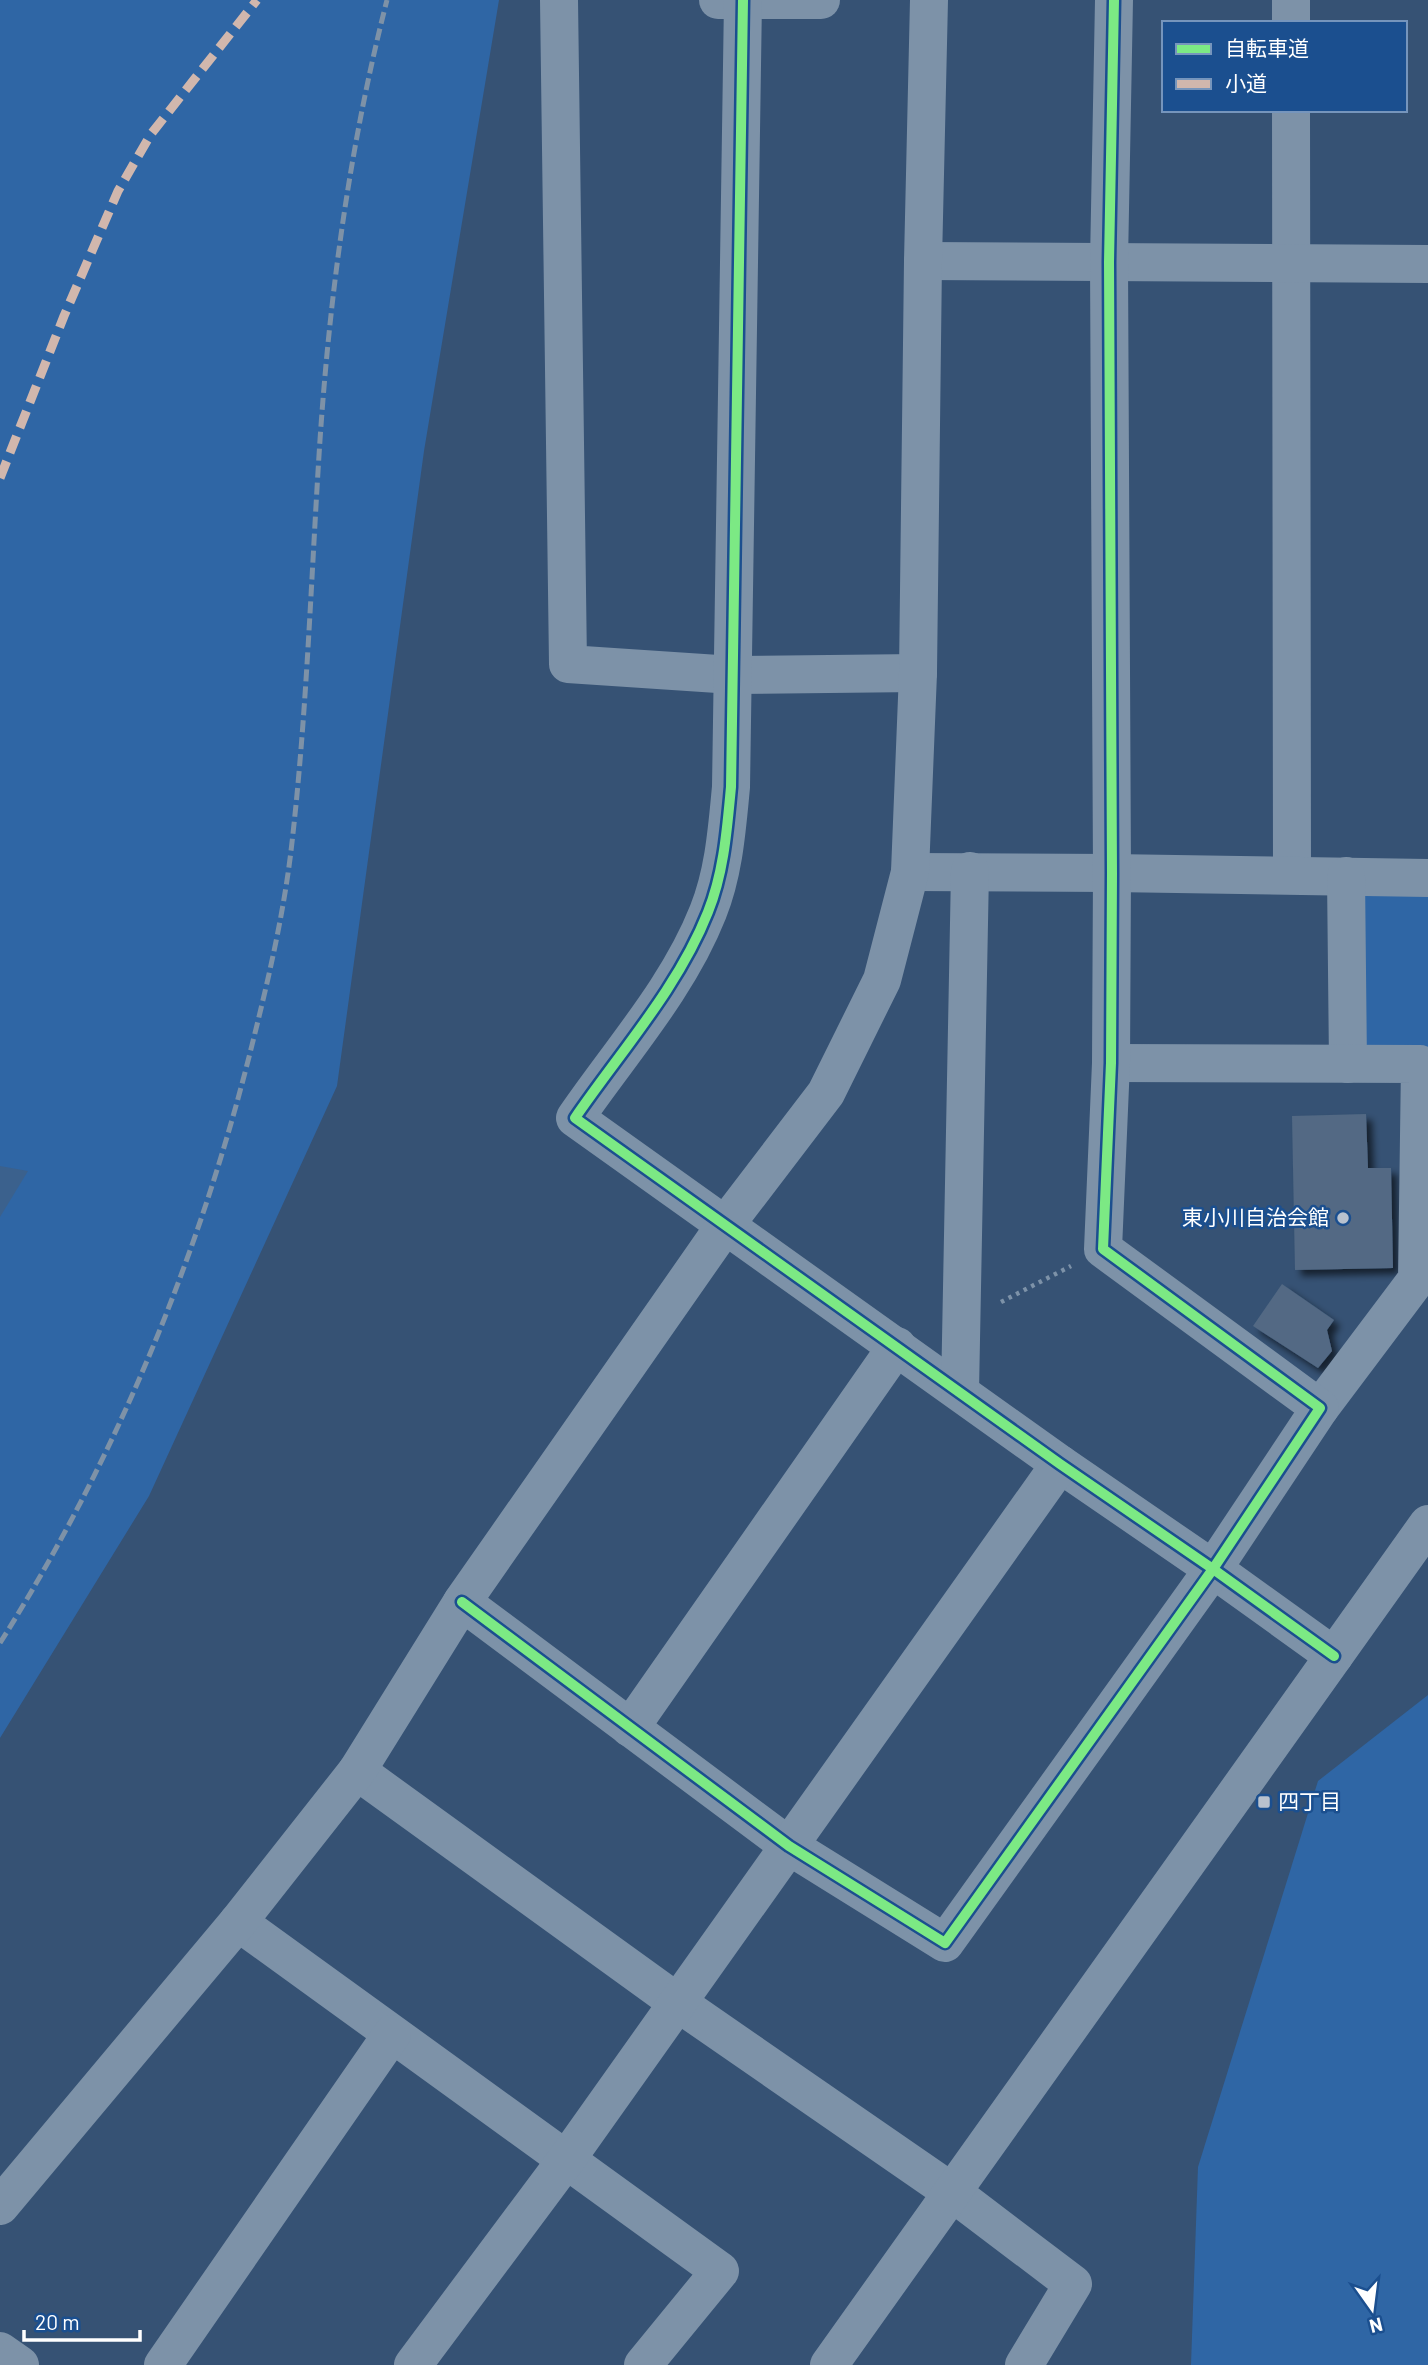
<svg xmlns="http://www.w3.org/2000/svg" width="1428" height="2365" viewBox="0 0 1428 2365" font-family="Barlow,'Noto Sans JP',sans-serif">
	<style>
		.green { fill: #2f66a5 }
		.water { fill: #3b618d }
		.building { fill: #526984; filter: url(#shadow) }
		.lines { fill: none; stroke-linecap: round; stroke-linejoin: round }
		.path { stroke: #7d92a8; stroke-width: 4.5; stroke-dasharray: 3.5 5; stroke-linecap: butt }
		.minor { stroke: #7d92a8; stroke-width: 38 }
		.rail { stroke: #7e92a7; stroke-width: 5; stroke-dasharray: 12 5; stroke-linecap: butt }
		.quiet { stroke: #d1b7ad; stroke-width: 9; stroke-dasharray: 18 9; stroke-linecap: butt }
		.cycleway-casing { stroke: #1b4f8f; stroke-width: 15 }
		.cycleway { stroke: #7ce984; stroke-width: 10 }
		.poi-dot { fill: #b9c2ce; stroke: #1b4f8f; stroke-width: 2.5 }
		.labels { text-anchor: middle; stroke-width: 5; stroke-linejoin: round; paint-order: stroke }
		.poi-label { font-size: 21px; fill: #fff; stroke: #1b4f8f; text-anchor: end }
	</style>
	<defs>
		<filter id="shadow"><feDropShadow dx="6" dy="6" stdDeviation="3.5" flood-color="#0009"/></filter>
	</defs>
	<rect width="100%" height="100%" fill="#365274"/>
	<g class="green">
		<path d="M0,0H499L424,451L337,1086L149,1496L0,1738Z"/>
		<path d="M1363,894L1428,895V1051L1361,1049Z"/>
		<path d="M1428,1695V2365H1191L1198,2167L1318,1781Z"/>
	</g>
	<path class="water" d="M0,1166L28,1171L0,1217Z"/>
	<g class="building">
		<path d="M1366,1114L1368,1168H1391L1393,1268L1295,1270L1292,1116Z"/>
		<path d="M1282,1284L1334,1320L1327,1330L1332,1351L1318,1368L1253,1326Z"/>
	</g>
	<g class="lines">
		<path class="path" d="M1001,1302L1071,1266"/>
		<g class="minor">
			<path d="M559,0L568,664L733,675L918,673"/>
			<path d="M718,0H821"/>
			<path d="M743,0L731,787C727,829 724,872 708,912C678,988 621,1051 575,1118L1060,1464L1213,1569L1334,1656"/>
			<path d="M1291,0V23"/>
			<path d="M1291,110L1292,875"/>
			<path d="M923,261L1428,264"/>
			<path d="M910,872L1112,873L1428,878"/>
			<path d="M1346,876L1348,1064"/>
			<path d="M1111,1063L1420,1064L1417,1279L1320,1408"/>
			<path d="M960,1392L970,871"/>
			<path d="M462,1602L789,1846L945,1943L1213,1569L1320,1408L1103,1249L1111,1063L1112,873L1109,262L1114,0"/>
			<path d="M630,1728L897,1346"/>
			<path d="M357,1771L678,2003L953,2193L1073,2284L1024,2365"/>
			<path d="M238,1922L720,2271L643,2365"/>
			<path d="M0,2206L238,1922L357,1771L462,1602L726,1224L826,1093L882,980L910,872L918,673L923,261L929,0"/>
			<path d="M0,2351L20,2365"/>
			<path d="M163,2365L392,2034"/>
			<path d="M413,2365L566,2160L1060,1464"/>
			<path d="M829,2365L1428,1524"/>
		</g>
		<path class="rail" d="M0,1643C116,1459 200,1255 252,1045C268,981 283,917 291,851C307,715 311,577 320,440C330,292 350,144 387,0"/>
		<path class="quiet" d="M0,478L64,316L118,191L151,134L257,0"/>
		<defs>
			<g id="cycleway">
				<path d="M743,0L731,787C727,829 724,872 708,912C678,988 621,1051 575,1118L1060,1464L1213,1569L1334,1656"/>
				<path d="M462,1602L789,1846L945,1943L1213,1569L1320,1408L1103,1249L1111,1063L1112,873L1109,262L1114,0"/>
			</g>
		</defs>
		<use href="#cycleway" class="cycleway-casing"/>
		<use href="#cycleway" class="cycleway"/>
	</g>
	<g class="poi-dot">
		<circle cx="1343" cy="1218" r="7"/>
		<rect x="1257" y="1795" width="14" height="14" rx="3.5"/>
	</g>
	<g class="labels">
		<g class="poi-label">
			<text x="1329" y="1225">東小川自治会館</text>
			<text x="1278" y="1809" text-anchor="start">四丁目</text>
		</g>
	</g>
	<rect x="1162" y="21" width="245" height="91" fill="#1b4f8f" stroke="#7695bc" stroke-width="2"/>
	<rect x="1176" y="44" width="35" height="10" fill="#7ce984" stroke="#7695bc" stroke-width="2"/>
	<text x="1225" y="56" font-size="21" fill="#ffffff">自転車道</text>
	<rect x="1176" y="79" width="35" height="10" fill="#d1b7ad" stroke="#7695bc" stroke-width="2"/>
	<text x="1225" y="91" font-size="21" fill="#ffffff">小道</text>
	<g transform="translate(1372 2309) rotate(166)" stroke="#1b4f8f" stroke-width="5" paint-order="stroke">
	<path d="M0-5L12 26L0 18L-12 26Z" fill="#ffffff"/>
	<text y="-10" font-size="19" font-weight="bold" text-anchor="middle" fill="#ffffff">N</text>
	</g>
	<path d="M24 2330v10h116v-10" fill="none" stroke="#ffffff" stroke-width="3.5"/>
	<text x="35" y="2330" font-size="21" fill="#ffffff" stroke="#1b4f8f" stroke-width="5" paint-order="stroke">20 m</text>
</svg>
